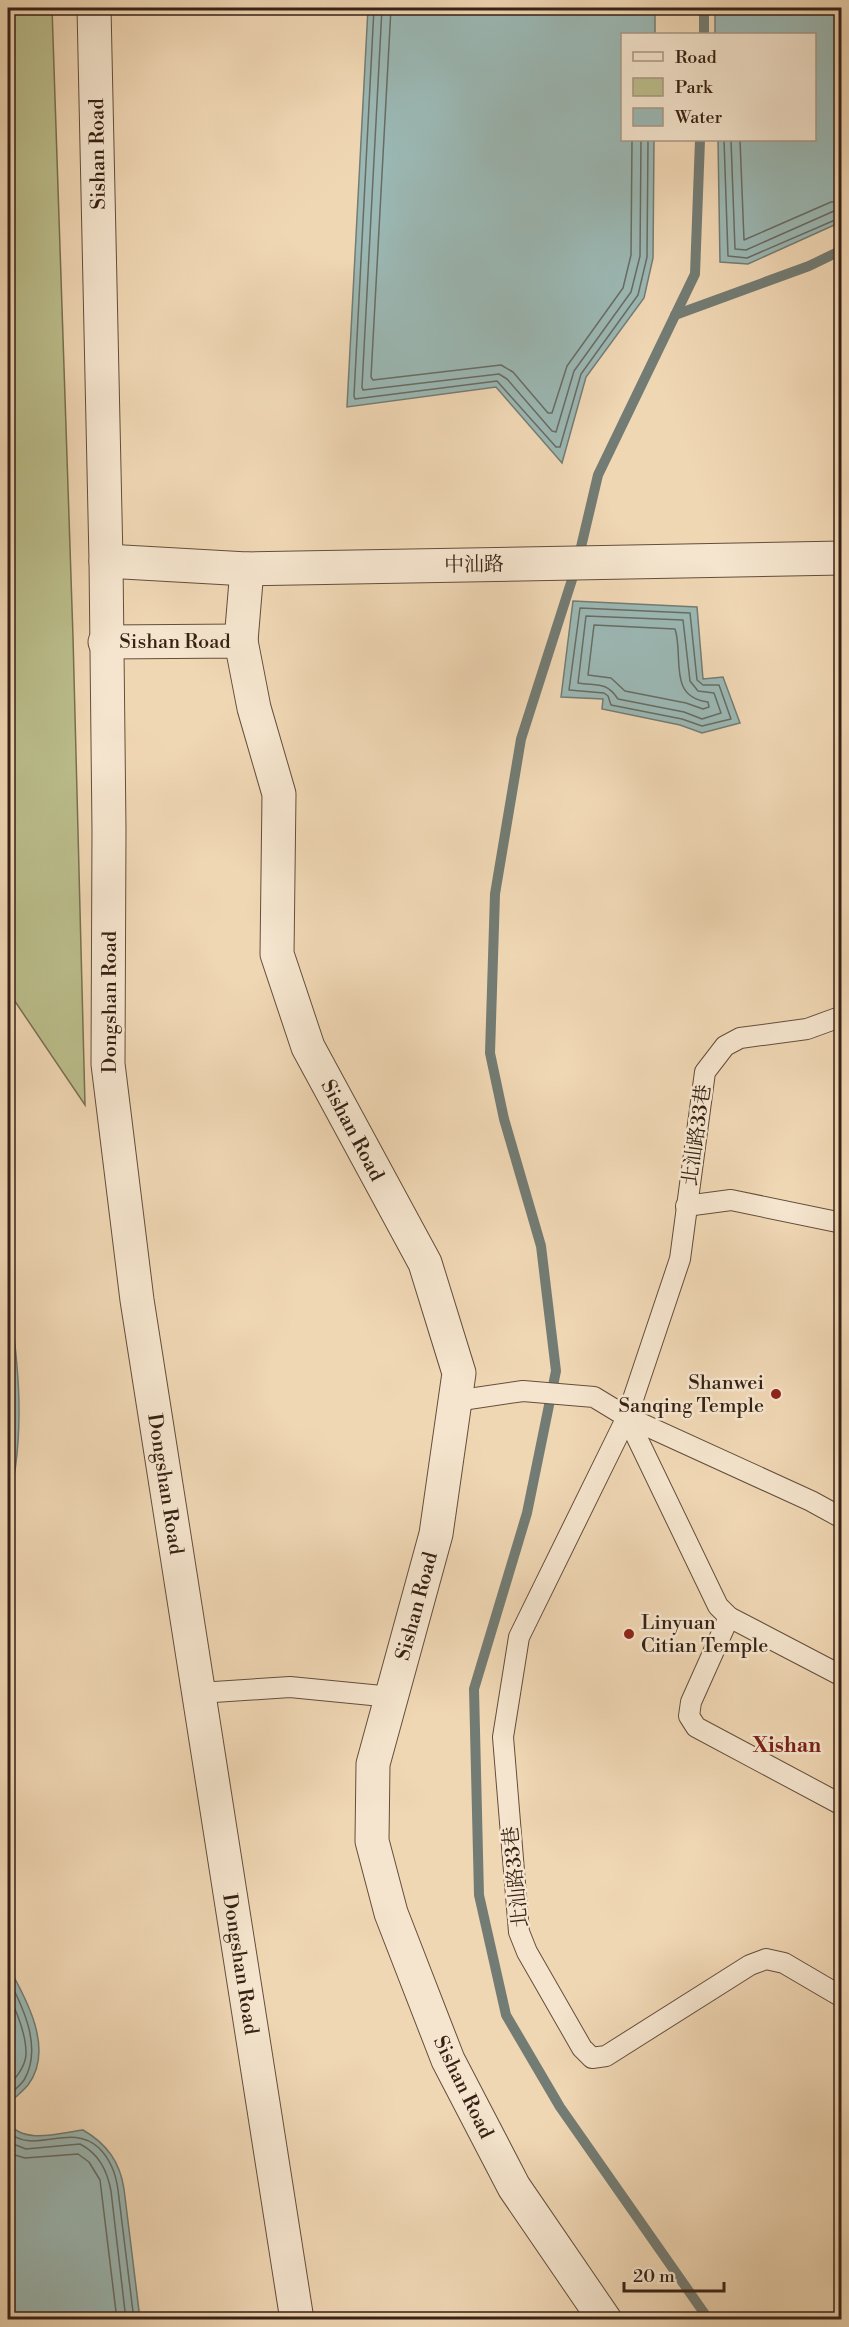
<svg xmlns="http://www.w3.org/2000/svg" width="849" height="2327" viewBox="0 0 849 2327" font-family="'Libre Bodoni','Noto Serif TC',serif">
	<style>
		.green { fill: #bbbe8c; stroke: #787050; stroke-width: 1.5 }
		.water { fill: #9bb8b4; stroke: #737c74; stroke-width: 1.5 }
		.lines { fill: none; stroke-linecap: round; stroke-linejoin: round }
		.shore { stroke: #686c64; stroke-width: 1.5 }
		.stream { stroke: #737c74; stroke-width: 10 }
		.service-casing { stroke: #644e3c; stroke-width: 22 }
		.minor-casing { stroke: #644e3c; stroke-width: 35 }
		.service { stroke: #f5e5ce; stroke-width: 20 }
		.minor { stroke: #f5e5ce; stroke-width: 33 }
		.poi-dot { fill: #8f2418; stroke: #f5e5ce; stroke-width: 2 }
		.labels { text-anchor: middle; stroke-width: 5; stroke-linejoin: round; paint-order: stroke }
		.street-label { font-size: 20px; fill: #362114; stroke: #f5e5ce }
		.poi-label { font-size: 20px; fill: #362114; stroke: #f5e5ce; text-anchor: end }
		.neighbourhood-label { font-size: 21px; font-weight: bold; fill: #7a1f14; stroke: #f5e5ce }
	</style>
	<rect width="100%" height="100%" fill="#f0d7b4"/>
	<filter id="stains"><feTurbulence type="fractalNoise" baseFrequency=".00333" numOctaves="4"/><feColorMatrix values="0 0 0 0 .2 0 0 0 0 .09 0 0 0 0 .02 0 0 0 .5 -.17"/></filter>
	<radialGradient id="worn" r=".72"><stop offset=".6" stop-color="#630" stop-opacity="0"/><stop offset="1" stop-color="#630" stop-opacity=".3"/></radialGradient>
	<path class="green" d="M8,8H52L73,637L85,1105L8,991Z"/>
	<g class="water">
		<path d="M368,8H655V34H622V140H654L653,258L644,298L586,377L562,463L496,387L347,407Z"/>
		<path d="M715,8H841V222L748,264L720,262L718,140H814V34H715Z"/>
		<path d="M573,601L697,607L703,679L723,677L740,723L702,733L680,725L602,709L603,699L561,697Z"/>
		<path d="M8,1292C19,1364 26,1435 8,1506Z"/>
		<path d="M8,1966C26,1998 55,2050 28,2085C22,2092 14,2098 8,2105Z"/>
		<path d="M8,2122C23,2145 59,2133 83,2130C107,2144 120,2162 124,2189L140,2319H8Z"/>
	</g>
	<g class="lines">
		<g class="shore">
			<path d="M374,8L354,396L355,399L497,381L556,447H560L581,374L638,295L647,257L648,140"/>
			<path d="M382,8L362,387L363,390L499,374L507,379L552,431L556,432L574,371L631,292L640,256L641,140"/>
			<path d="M391,8L371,377L373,380L501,365L513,372L548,413H552L567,366L623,288L631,255L632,140"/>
			<path d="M724,140L728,256L747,258L842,217"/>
			<path d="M731,140L735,249L746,250L834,211L842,210"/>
			<path d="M740,140L744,240L831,202L842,201"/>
			<path d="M580,608L690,613L697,680L703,685H719L731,719L702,726L682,719L611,705L608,696L604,693L569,690Z"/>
			<path d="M586,616L683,620L690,681L698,691L714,693L721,713L702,719L684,712L618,699C606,681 597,686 578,683Z"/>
			<path d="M594,625L675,629C684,656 667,697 708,702L709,707L703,709L686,703L625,691L611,678L588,675Z"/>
			<path d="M8,1330C14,1379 15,1426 8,1475"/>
			<path d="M8,1978C23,2007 43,2048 24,2080C20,2086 13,2091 8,2096"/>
			<path d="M8,1994C16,2010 26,2034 26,2053C26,2065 16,2078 8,2086"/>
			<path d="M8,2132C36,2156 70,2121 99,2148C111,2160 116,2174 118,2190L134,2320"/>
			<path d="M8,2142L26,2149L80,2144C99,2154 107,2170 111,2191L126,2320"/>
			<path d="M8,2153L25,2158L78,2154L89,2162L100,2180L117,2320"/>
		</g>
		<g class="stream">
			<path d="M704,34V8"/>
			<path d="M700,140L695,274L598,475L577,564L521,739L495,894L490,1053L504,1119L541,1246L556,1371L527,1513L474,1689L479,1895L506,2015L560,2107L709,2320"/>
			<path d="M675,315L809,266L842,250"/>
		</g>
		<defs>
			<g id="service">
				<path d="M840,1017L807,1029L740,1038L725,1046L705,1072L680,1259L627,1417L519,1637L503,1737L519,1932L527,1952L582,2048L592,2058L606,2056L750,1965L766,1959L784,1963L842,1997"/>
				<path d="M686,1206L731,1200L842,1223"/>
				<path d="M455,1401L523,1391L594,1397L627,1417L718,1606L729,1617L842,1676"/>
				<path d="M627,1417L811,1501L842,1518"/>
				<path d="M729,1617L691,1702L689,1716L696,1727L842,1805"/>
				<path d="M199,1693L290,1687L392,1697"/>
			</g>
			<g id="minor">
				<path d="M94,8L106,561L109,830L108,1064L137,1300L297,2320"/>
				<path d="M106,561L247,569L842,558"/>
				<path d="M241,641L247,569"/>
				<path d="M105,642L241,641L254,708L279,794L277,954L308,1047L425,1263L459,1373L436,1534L373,1764L372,1841L391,1913L448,2060L514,2187L605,2320"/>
			</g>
		</defs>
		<use href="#service" class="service-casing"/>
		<use href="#minor" class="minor-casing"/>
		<use href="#service" class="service"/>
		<use href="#minor" class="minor"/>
	</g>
	<g class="poi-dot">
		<circle cx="776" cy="1394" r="6"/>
		<circle cx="629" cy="1634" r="6"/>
	</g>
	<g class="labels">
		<g class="street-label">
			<text transform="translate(97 154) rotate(-91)" y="7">Sishan Road</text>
			<text transform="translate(474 564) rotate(-1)" y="7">中汕路</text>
			<text x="175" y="648">Sishan Road</text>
			<text transform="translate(109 1002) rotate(-90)" y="7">Dongshan Road</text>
			<text transform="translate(353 1130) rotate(62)" y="7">Sishan Road</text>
			<text transform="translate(696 1135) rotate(-82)" y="7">北汕路33巷</text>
			<text transform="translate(166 1484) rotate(81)" y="7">Dongshan Road</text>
			<text transform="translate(416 1606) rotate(-75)" y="7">Sishan Road</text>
			<text transform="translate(515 1877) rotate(-96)" y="7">北汕路33巷</text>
			<text transform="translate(241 1964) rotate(81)" y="7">Dongshan Road</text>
			<text transform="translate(464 2087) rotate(64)" y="7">Sishan Road</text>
		</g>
		<g class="poi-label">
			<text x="764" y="1389">Shanwei<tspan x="764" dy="23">Sanqing Temple</tspan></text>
			<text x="641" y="1629" text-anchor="start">Linyuan<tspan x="641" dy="23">Citian Temple</tspan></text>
		</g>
		<g class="neighbourhood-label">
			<text x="787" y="1752">Xishan</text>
		</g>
	</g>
	<rect width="849" height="2327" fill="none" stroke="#f0d7b4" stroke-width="30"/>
	<rect x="9" y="9" width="831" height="2309" fill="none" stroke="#362114" stroke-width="3"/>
	<rect x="15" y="15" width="819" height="2297" fill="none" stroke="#362114" stroke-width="1.5"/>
	<rect x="621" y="33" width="195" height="108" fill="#f5e5ce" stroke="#a99784" stroke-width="1.5"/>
	<rect x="633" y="52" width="30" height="9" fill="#f5e5ce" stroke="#a99784" stroke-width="1.5"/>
	<text x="675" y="63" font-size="18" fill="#362114">Road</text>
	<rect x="633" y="78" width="30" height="18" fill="#bbbe8c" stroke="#a99784" stroke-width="1.5"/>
	<text x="675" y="93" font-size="18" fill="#362114">Park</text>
	<rect x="633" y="108" width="30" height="18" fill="#9bb8b4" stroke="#a99784" stroke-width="1.5"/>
	<text x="675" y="123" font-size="18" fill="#362114">Water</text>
	<path d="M624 2282v9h100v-9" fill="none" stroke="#362114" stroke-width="3"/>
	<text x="633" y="2282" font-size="18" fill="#362114" stroke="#f5e5ce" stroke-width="4.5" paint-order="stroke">20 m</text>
	<rect width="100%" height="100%" filter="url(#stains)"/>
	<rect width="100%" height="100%" fill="url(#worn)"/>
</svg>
